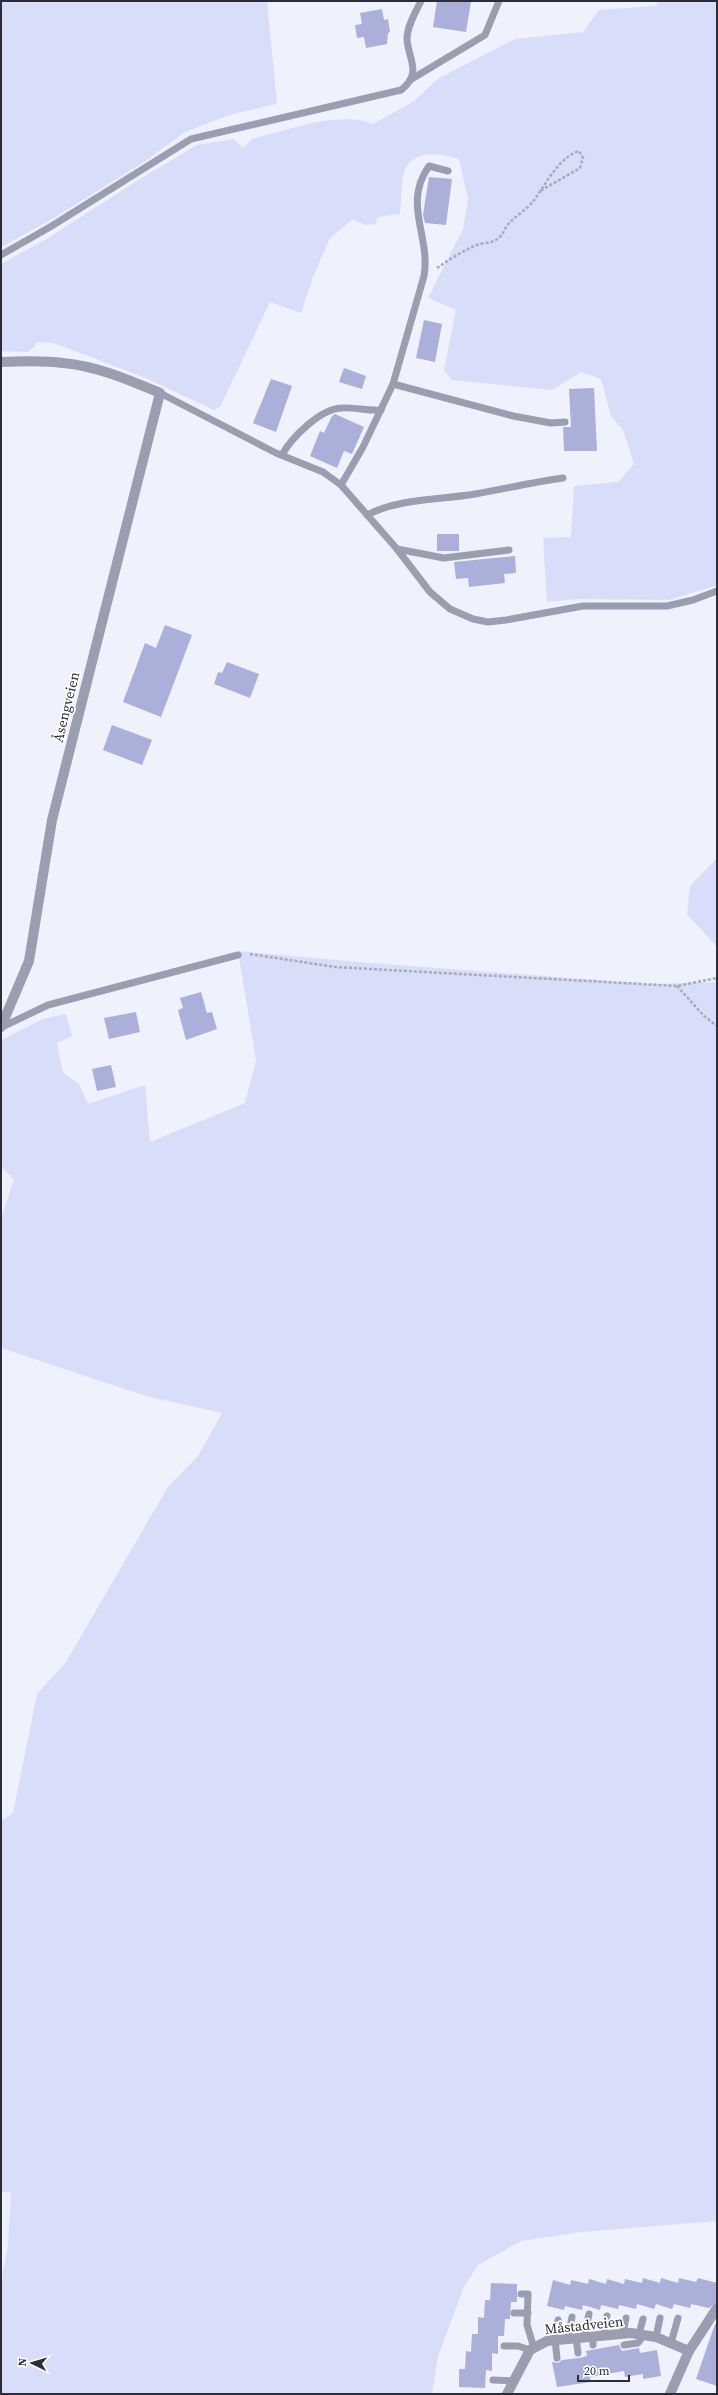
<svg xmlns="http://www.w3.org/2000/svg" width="718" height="2395" viewBox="0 0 718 2395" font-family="'Source Serif 4',serif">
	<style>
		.green { fill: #d8ddf9 }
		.building { fill: #aab0d9 }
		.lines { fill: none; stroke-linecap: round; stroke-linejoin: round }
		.path { stroke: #a8aab6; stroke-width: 2.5; stroke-dasharray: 3 2; stroke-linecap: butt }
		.lane { stroke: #9a9eb0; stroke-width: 7 }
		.street { stroke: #9a9eb0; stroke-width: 10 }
		.labels { text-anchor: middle; stroke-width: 3.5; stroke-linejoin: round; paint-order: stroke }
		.street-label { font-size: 14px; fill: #2c2d38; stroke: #fff }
	</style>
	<rect width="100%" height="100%" fill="#eff1fd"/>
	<g class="green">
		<path d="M1,1H267L277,104L232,114L185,132L144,162L49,221L1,247Z"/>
		<path d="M659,1H717V585L669,600L578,599L547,602L543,538L571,537L574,486L618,482L634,464L623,430L611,416L601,379L581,372L552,390L452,380L444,370L456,310L428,298L463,229L468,199L459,159C440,152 408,149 403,177C401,189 401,202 400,214L377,217L376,224L365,225L353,219L330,238L313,277L301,313L270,302L220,407L214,410L148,379L91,357L53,343L36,342L35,346L28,352L1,351V264L48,238L140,179L197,145L234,139L243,148L252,139L262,136C296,128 339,111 373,124L414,101L439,78L515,39L583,32L599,10L655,6Z"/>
		<path d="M717,858V947L687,914L690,886Z"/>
		<path d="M238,951L357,962L650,984L717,982V2221L581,2232L521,2241L478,2265L464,2287L438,2356L432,2394H1V2282L8,2245L11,2192H1V1819H4L13,1813L37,1694L66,1662L168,1487L198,1456L222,1413L146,1396L1,1348V1218L14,1180L1,1166V1040L43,1019L66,1014L72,1036L57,1043L63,1073L79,1084L88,1104L145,1085L150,1142L245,1103L256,1060Z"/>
	</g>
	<g class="building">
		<path d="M437,1H471L466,32L433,27Z"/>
		<path d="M382,9L384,20L388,19L390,32L388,33L387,44L366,48L364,37L357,38L355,25L362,24L360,13Z"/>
		<path d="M429,177L452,179L446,225L425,223L423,215Z"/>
		<path d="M424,320L442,324L435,362L416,358Z"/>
		<path d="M344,368L366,376L362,389L339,382Z"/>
		<path d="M271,379L292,386L276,432L253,423Z"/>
		<path d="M594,388L597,451H564L563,427H571L569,389Z"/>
		<path d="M335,414L364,427L352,454L344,451L337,468L310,456L320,431L324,433L332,416Z"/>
		<rect x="437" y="534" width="22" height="17"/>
		<path d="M515,556L516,573L504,574L505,583L469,587L468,578L456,579L454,562Z"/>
		<path d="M165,625L192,635L161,717L123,702L145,643L156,648Z"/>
		<path d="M227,662L259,674L250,698L214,684L218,672L222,673Z"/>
		<path d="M112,725L152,740L142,765L103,750Z"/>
		<path d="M201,992L207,1013L212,1012L217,1029L186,1040L178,1010L183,1008L180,998Z"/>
		<path d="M136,1012L140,1032L109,1039L104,1018Z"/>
		<path d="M111,1065L116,1087L97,1091L92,1069Z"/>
		<path d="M643,2278L660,2283L661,2278L678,2283L679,2278L696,2282L698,2278L717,2283V2302L709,2308L691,2304L690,2308L674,2304L672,2309L656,2304L654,2309L637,2304L636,2309L619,2305L618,2309L601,2305L600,2310L583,2305L582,2310L565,2306L564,2310L547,2306L553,2280L570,2285L571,2280L588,2284L589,2279L606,2284L607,2279L624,2284L625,2279L642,2283Z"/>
		<path d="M491,2283L517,2284V2302H511L510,2319H505L504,2336H498V2354L492,2353V2371L486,2370L485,2388L459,2387V2369H465L466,2351L471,2352L472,2334H478V2317L484,2318L485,2300H490Z"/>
		<path d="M715,2324H717V2386L696,2379Z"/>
		<path d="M619,2345L622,2351L639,2348L640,2353L657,2350L661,2376L643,2379V2374L625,2377L624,2371L590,2377L591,2382L557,2387L552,2362L558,2363L562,2360L579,2358L587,2356L586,2351Z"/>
	</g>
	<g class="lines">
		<g class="path">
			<path d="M437,268C449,260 462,251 477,245C482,243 489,243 494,241C501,238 503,233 506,227C513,217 527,210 534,200C547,183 558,158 579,151L583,158L580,168L540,191"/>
			<path d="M250,954L335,967L677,986L717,978"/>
			<path d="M677,986L704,1016L717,1026"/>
		</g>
		<g class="lane">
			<path d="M410,80L485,35L499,1"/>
			<path d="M1,255L50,227L191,139L401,90C423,73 408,59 407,39C407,26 416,11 421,1"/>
			<path d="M393,384L513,416L551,423L565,422"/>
			<path d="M160,393L276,453L323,472L341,485L397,549L430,592L450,609L473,619L488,622L506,620L583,606H667L693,600L717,591"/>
			<path d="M282,455C291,438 320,409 341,408C354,407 367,411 381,410"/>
			<path d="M341,485L363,447L393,384L424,276C431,236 402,204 429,166L448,171"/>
			<path d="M367,515C400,498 439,500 475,494C504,489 533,482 563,478"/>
			<path d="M397,549L444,558L509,550"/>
			<path d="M2,1027L48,1005L238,955"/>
			<path d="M521,2294H528L527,2325L534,2348"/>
			<path d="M514,2313H528"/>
			<path d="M623,2333L626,2318"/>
			<path d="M639,2334L643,2319"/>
			<path d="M603,2335L607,2316"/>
			<path d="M593,2336V2345"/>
			<path d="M584,2337L589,2314"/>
			<path d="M656,2337L660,2318"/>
			<path d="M568,2338L572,2317"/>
			<path d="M576,2338L578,2353"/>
			<path d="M553,2340L558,2320"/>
			<path d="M555,2340L557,2358"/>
			<path d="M671,2343L678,2318"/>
			<path d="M624,2345L638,2343L644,2335"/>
			<path d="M504,2346H518L530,2350"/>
			<path d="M493,2380L514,2381"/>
		</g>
		<g class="street">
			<path d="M1,362C22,361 42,360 63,363C97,366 129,380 160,393L52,820L29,961L1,1027"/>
			<path d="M507,2394L530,2350L547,2341L631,2333L656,2337L689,2351"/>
			<path d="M670,2394L689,2351L717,2308"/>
		</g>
	</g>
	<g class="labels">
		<g class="street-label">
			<text transform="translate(66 707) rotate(-76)" y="5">Åsengveien</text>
			<text transform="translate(584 2325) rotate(-6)" y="5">Måstadveien</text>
		</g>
	</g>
	<rect width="718" height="2395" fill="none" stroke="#2c2d38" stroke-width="4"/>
	<g transform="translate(32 2363) rotate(275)" stroke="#ffffff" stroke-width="3" paint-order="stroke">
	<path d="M0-3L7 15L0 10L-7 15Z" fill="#2c2d38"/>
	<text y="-6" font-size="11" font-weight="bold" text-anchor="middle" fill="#2c2d38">N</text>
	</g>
	<path d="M578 2375v6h51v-6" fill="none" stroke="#2c2d38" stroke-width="2"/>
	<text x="584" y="2375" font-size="12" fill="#2c2d38" stroke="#ffffff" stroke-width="3" paint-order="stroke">20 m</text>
</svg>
